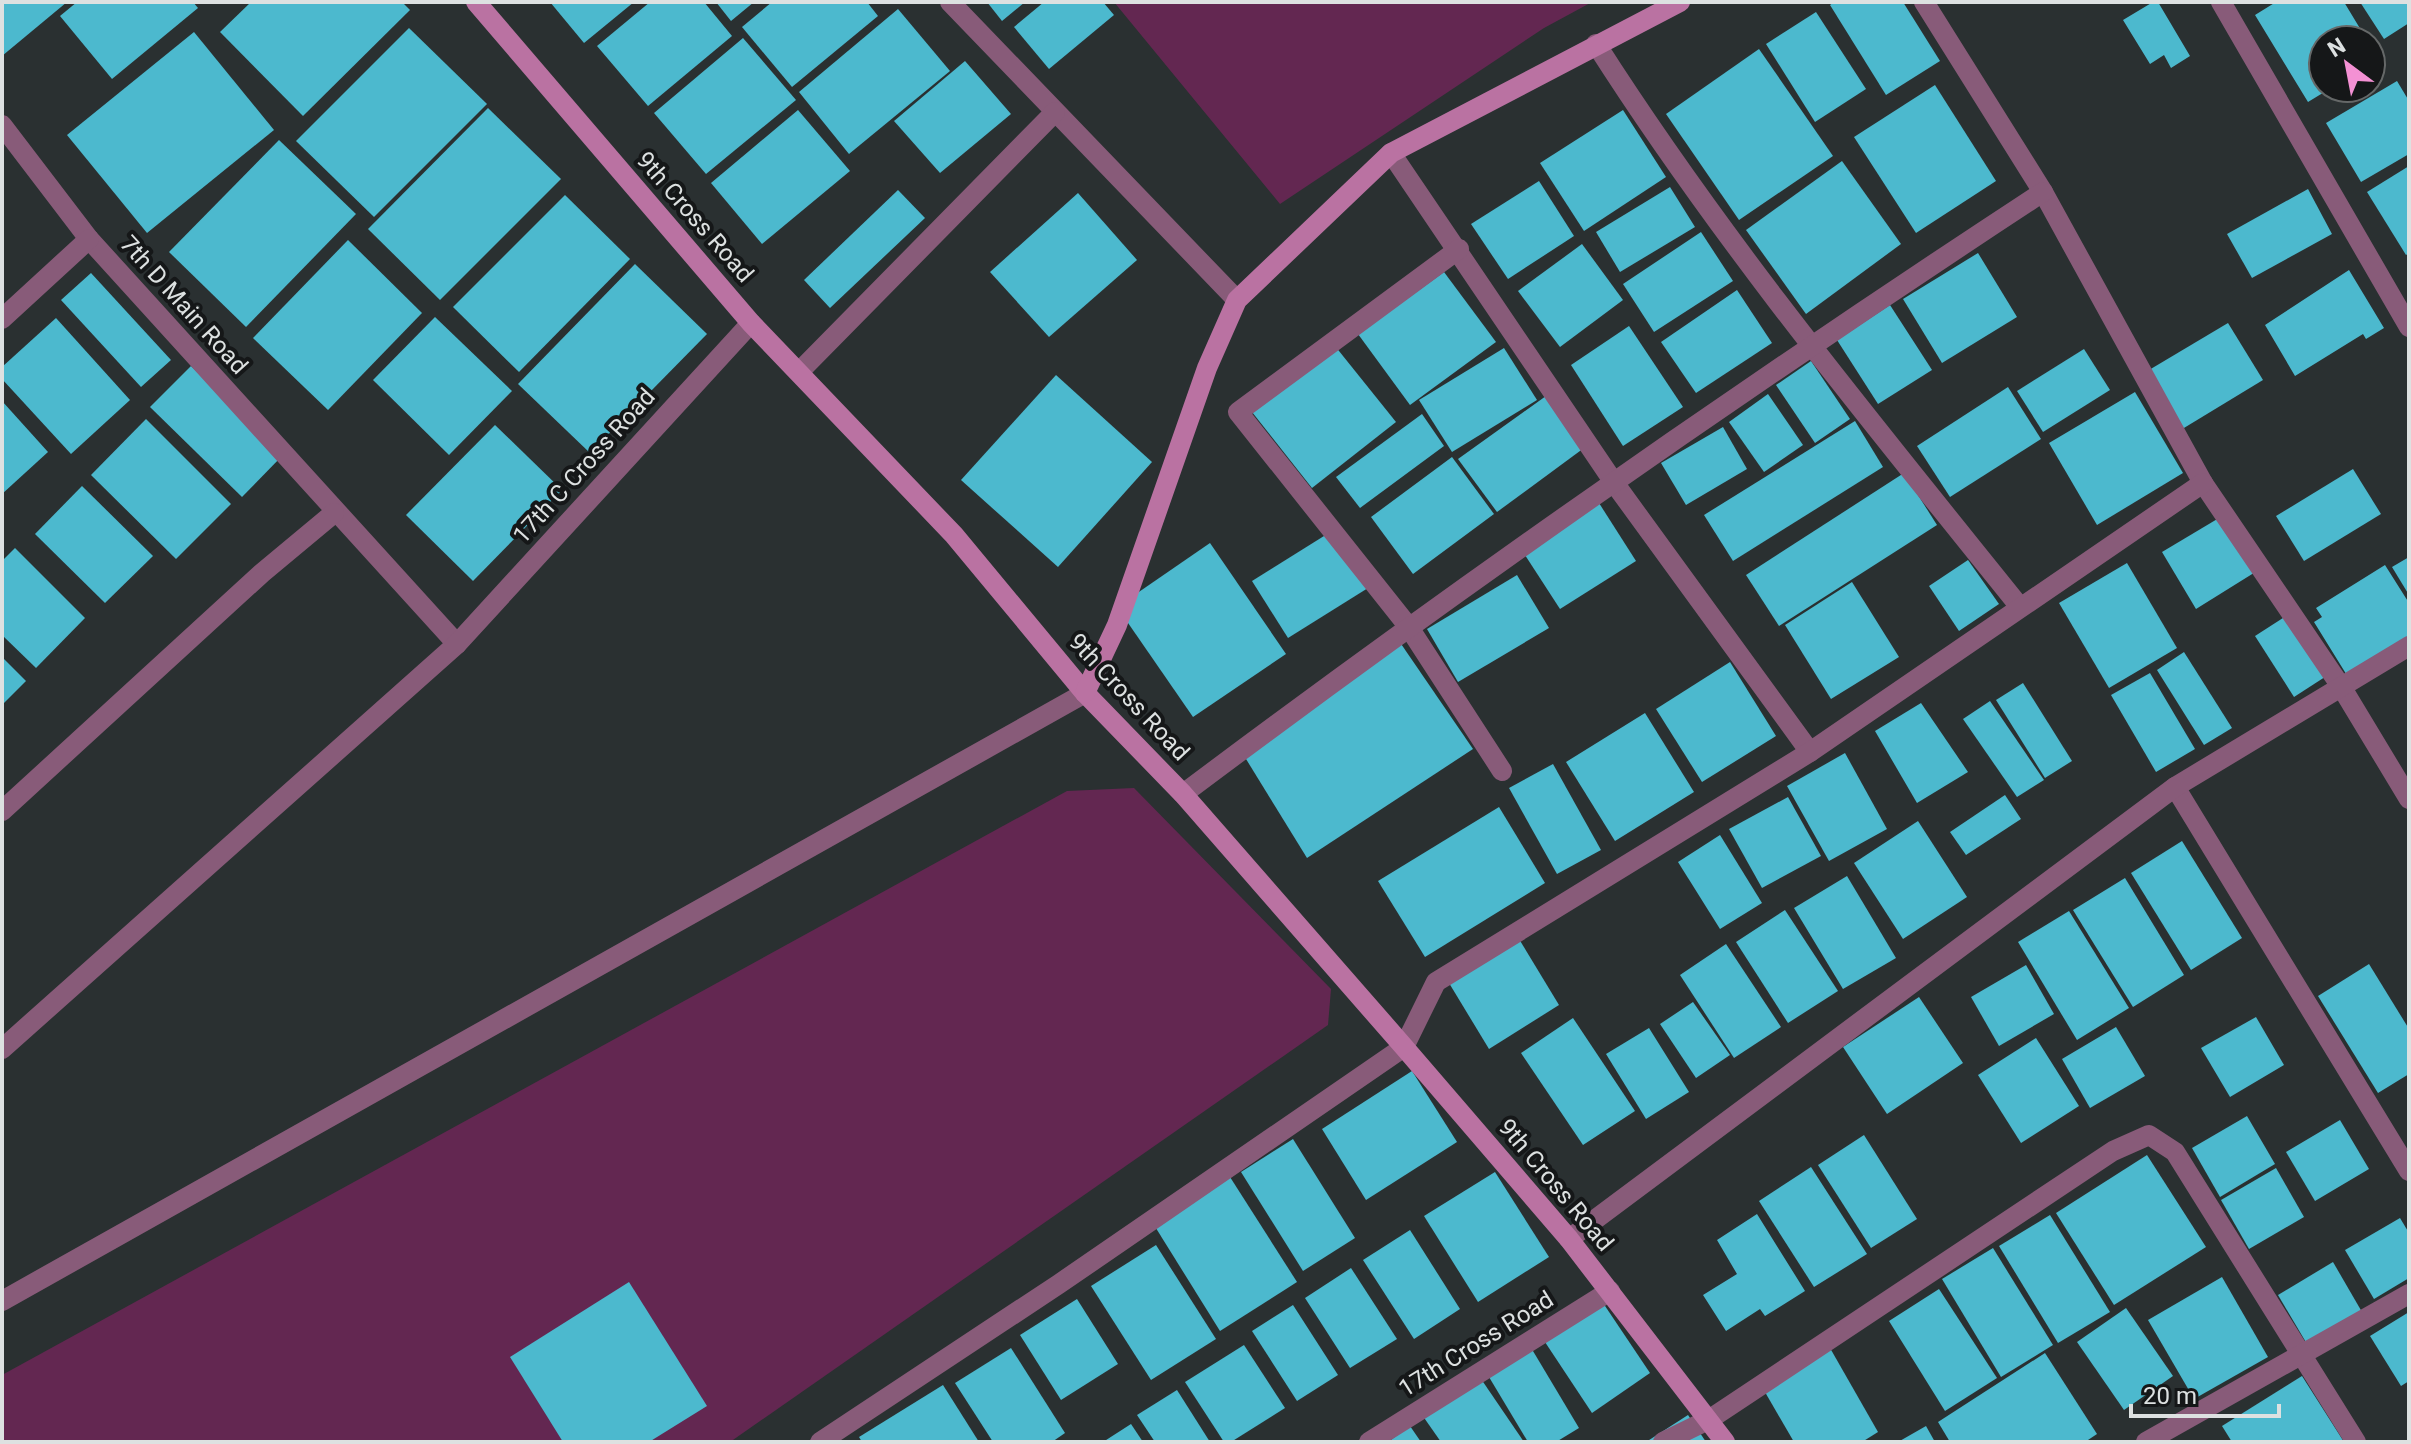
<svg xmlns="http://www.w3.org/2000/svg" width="2411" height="1444" viewBox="0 0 2411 1444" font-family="Roboto,sans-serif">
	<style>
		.green { fill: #632751 }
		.building { fill: #4cb9ce }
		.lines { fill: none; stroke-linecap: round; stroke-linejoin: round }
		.street { stroke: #885b79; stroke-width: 20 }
		.secondary { stroke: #ba72a2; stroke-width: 20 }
		.labels { text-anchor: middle; stroke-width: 8; stroke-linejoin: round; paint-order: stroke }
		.street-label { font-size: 24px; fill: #dde1e1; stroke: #151718 }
	</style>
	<rect width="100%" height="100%" fill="#2a3031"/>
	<g class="green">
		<path d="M1114,2H1592L1544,28L1280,204Z"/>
		<path d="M1134,788L1331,989L1328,1025L730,1442H2V1375L1067,791Z"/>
	</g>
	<g class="building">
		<path d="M2,2H67L2,56Z"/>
		<path d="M77,2H193L198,8L112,79L60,16Z"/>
		<path d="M251,2H402L410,10L303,116L220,32Z"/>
		<path d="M550,2H634L584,43Z"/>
		<path d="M650,2H704L732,36L648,106L597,46Z"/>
		<path d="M716,2H754L731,21Z"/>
		<path d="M772,2H867L878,16L792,87L742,27Z"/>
		<path d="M987,2H1025L1002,21Z"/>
		<path d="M1044,2H1103L1114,15L1049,69L1014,27Z"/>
		<path d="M1834,2H1903L1940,61L1886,95L1830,5Z"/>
		<path d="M2153,2H2158L2190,56L2171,68L2164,55L2150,64L2123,20Z"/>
		<path d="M2276,2H2344L2367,40H2323V88H2331L2308,102L2255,15Z"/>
		<path d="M2360,2H2409V23L2384,39Z"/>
		<path d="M898,9L950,71L849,154L799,92Z"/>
		<path d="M1816,12L1866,89L1815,122L1766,44Z"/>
		<path d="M409,28L487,104L374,217L296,141Z"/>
		<path d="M194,32L274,130L147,233L67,135Z"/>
		<path d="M743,38L796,100L706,174L654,113Z"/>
		<path d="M2371,47L2378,60L2371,64Z"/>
		<path d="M1759,49L1833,156L1739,220L1666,114Z"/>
		<path d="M965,61L1011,114L940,173L894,121Z"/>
		<path d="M2397,81L2409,101V154L2361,182L2326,123Z"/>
		<path d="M1935,85L1996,181L1916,233L1854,137Z"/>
		<path d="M488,108L561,179L440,300L368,229Z"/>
		<path d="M798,110L850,171L762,244L711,183Z"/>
		<path d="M1623,110L1666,177L1584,231L1540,163Z"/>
		<path d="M279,140L356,214L246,327L169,252Z"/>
		<path d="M1842,161L1901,244L1806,314L1746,230Z"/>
		<path d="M2409,166V253L2406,255L2367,192Z"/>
		<path d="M1539,181L1574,236L1508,279L1471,224Z"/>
		<path d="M1670,187L1695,227L1620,272L1596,232Z"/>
		<path d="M2308,189L2332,234L2252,278L2227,234Z"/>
		<path d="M898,190L925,218L830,308L804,280Z"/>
		<path d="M1078,193L1137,260L1049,337L990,272Z"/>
		<path d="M565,195L630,259L519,372L453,307Z"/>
		<path d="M1701,232L1733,281L1654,332L1623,284Z"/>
		<path d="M348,240L422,313L328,410L253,338Z"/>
		<path d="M1582,244L1623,300L1560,347L1518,291Z"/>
		<path d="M1978,253L2017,317L1942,363L1903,299Z"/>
		<path d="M635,264L707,334L590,453L518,384Z"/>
		<path d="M2349,270L2384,328L2366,339L2363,334L2295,376L2265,325Z"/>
		<path d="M1444,272L1496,342L1410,405L1358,334Z"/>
		<path d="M91,273L171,360L141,387L61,300Z"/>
		<path d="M1737,290L1772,343L1696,393L1661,342Z"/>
		<path d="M1890,305L1932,370L1878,404L1837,340Z"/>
		<path d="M435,317L512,391L449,455L373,380Z"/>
		<path d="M56,318L130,400L71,454L2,379V367Z"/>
		<path d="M2228,323L2263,380L2179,431L2144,373Z"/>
		<path d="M1629,326L1683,407L1623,446L1571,365Z"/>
		<path d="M1335,346L1396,422L1312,488L1252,412Z"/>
		<path d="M1504,348L1537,400L1452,452L1419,400Z"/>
		<path d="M2084,349L2110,390L2043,432L2017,391Z"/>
		<path d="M1811,361L1850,419L1815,443L1776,385Z"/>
		<path d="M191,366L282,456L242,497L150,407Z"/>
		<path d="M1056,375L1152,462L1058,567L961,480Z"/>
		<path d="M2008,387L2041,439L1950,497L1917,446Z"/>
		<path d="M2135,392L2183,473L2097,525L2049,443Z"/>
		<path d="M1768,394L1803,445L1764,472L1729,422Z"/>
		<path d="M1546,396L1584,448L1497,512L1458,459Z"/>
		<path d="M2,401L48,452L2,494Z"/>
		<path d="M1422,414L1444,446L1360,508L1336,477Z"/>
		<path d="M146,419L231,504L176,559L91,475Z"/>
		<path d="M1855,421L1883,467L1733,561L1704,515Z"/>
		<path d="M495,425L562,490L473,581L406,515Z"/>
		<path d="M1723,427L1747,469L1686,505L1661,463Z"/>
		<path d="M1452,457L1494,514L1413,574L1371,517Z"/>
		<path d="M2353,469L2381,514L2304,561L2276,516Z"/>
		<path d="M1904,473L1937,525L1779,626L1746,575Z"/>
		<path d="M82,486L153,556L105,603L35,534Z"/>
		<path d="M1599,503L1636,561L1560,609L1523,552Z"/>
		<path d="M2224,515L2257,571L2196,609L2162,552Z"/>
		<path d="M1332,531L1368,588L1288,638L1252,581Z"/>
		<path d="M1210,543L1286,654L1193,717L1117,607Z"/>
		<path d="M15,548L85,618L36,668L2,635V561Z"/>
		<path d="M2409,557V595L2392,567Z"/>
		<path d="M1968,560L1999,604L1959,631L1929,586Z"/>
		<path d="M2127,563L2177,648L2109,688L2059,603Z"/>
		<path d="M2385,565L2409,603V639L2348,677L2314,622L2322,617L2316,608Z"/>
		<path d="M1517,575L1549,628L1458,682L1427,629Z"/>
		<path d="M1852,582L1899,657L1831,699L1785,625Z"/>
		<path d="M2289,614L2328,675L2294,697L2255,636Z"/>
		<path d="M1397,638L1473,749L1307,858L1238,746Z"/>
		<path d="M2184,652L2232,728L2204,745L2157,670Z"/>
		<path d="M2,657L26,681L2,705Z"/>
		<path d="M1730,662L1776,736L1702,782L1656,709Z"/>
		<path d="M2150,673L2195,749L2156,772L2111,695Z"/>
		<path d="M2023,683L2072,761L2045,778L1996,700Z"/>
		<path d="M1990,701L2044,780L2017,797L1963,719Z"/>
		<path d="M1921,703L1968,772L1917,803L1875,731Z"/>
		<path d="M1645,713L1694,792L1615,841L1566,762Z"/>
		<path d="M1845,753L1887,829L1829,861L1787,786Z"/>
		<path d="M1553,764L1601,850L1557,874L1509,788Z"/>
		<path d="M2005,795L2021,819L1966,855L1950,832Z"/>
		<path d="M1788,797L1821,856L1762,888L1729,829Z"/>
		<path d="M1499,807L1545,883L1425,957L1378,881Z"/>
		<path d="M1918,821L1967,897L1903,939L1854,863Z"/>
		<path d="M1720,835L1762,903L1720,929L1678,862Z"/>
		<path d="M2182,841L2242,938L2191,970L2131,873Z"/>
		<path d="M1847,876L1896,958L1843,989L1794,908Z"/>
		<path d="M2125,878L2184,975L2133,1007L2073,910Z"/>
		<path d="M1785,910L1838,991L1788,1023L1736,942Z"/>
		<path d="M2069,911L2129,1008L2077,1040L2018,942Z"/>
		<path d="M1519,939L1559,1005L1489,1049L1449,983Z"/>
		<path d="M1726,944L1781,1027L1734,1058L1680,975Z"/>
		<path d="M2369,964L2409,1029V1074L2378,1093L2318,996Z"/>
		<path d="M2026,965L2054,1014L1999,1046L1971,997Z"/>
		<path d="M1919,997L1963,1063L1887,1114L1843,1047Z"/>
		<path d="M1693,1002L1730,1055L1696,1078L1660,1024Z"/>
		<path d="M2256,1017L2284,1065L2230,1097L2201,1048Z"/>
		<path d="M1573,1018L1635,1111L1583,1145L1521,1053Z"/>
		<path d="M2116,1027L2145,1076L2090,1108L2062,1059Z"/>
		<path d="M1649,1028L1689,1092L1646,1119L1606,1054Z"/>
		<path d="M2036,1038L2079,1106L2021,1143L1978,1075Z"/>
		<path d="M1412,1071L1457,1142L1366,1200L1322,1129Z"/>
		<path d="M2247,1116L2275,1164L2220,1197L2192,1148Z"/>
		<path d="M2340,1120L2369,1169L2315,1201L2286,1152Z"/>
		<path d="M1864,1135L1917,1219L1871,1248L1818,1165Z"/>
		<path d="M1293,1139L1355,1238L1303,1271L1241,1172Z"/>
		<path d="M2147,1155L2206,1247L2114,1305L2056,1213Z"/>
		<path d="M1811,1167L1867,1254L1814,1287L1759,1201Z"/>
		<path d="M2276,1168L2304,1217L2249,1249L2221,1200Z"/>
		<path d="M1495,1172L1549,1257L1478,1302L1424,1216Z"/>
		<path d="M1230,1177L1297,1282L1220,1331L1154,1225Z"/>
		<path d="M1757,1214L1805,1291L1765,1316L1760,1309L1726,1331L1703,1295L1737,1274L1717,1240Z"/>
		<path d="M2050,1215L2110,1312L2058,1343L1999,1246Z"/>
		<path d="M2400,1218L2409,1233V1278L2374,1299L2345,1250Z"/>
		<path d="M1410,1230L1460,1309L1414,1339L1363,1260Z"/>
		<path d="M1156,1245L1216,1339L1151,1380L1091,1286Z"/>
		<path d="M1993,1248L2053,1345L2001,1377L1942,1279Z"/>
		<path d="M2333,1262L2362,1312L2307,1344L2278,1295Z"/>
		<path d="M1351,1268L1397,1339L1350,1368L1305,1298Z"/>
		<path d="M2222,1277L2268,1357L2194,1399L2148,1320Z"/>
		<path d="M629,1282L707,1406L649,1442H563L510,1357Z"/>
		<path d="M1939,1289L1997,1378L1945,1411L1889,1321Z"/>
		<path d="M1597,1294L1650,1373L1592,1413L1539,1333Z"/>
		<path d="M1077,1299L1118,1364L1061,1400L1020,1335Z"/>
		<path d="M1293,1305L1338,1375L1297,1401L1252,1331Z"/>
		<path d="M2126,1308L2173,1376L2124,1410L2077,1342Z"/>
		<path d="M2409,1312V1381L2401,1386L2370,1336Z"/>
		<path d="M1826,1341L1878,1432L1862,1442H1794L1758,1380Z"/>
		<path d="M1244,1345L1285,1408L1231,1442H1224L1185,1382Z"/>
		<path d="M1530,1346L1579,1428L1556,1442H1528L1486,1372Z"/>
		<path d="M1011,1348L1065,1433L1052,1442H993L955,1383Z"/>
		<path d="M2045,1353L2097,1434L2085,1442H1950L1938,1422Z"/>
		<path d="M1477,1373L1524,1442H1441L1420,1412Z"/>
		<path d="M2302,1376L2344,1442H2232L2222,1426Z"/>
		<path d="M943,1385L979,1442H862L859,1437Z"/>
		<path d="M1177,1390L1210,1442H1155L1137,1415Z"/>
		<path d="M1688,1415L1706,1442H1646Z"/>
		<path d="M1131,1424L1143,1442H1103Z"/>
		<path d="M1410,1426L1421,1442H1388Z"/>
		<path d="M1926,1426L1935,1442H1898Z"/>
	</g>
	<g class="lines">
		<g class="street">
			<path d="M950,2L1237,300"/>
			<path d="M1924,2L2043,192L2203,483L2342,688L2409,799"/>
			<path d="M2221,2L2409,327"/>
			<path d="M1596,44C1723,243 1873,424 2020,607"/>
			<path d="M2,125L89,239L457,644"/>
			<path d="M1391,153L1615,484L1810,752"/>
			<path d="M1459,249L1238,412L1408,626L1502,771"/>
			<path d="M2,319L89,239"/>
			<path d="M800,371L1055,112"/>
			<path d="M2175,787L2409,1171"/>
			<path d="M1183,794C1463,584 1750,384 2043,192"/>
			<path d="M2,811L262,573L334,513"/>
			<path d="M2,1049L457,644L751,323"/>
			<path d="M1569,1239L2175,787L2409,646"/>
			<path d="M2,1301L1085,693"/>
			<path d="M820,1442L1059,1284L1404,1047L1436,982L1810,752L2203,483"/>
			<path d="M1369,1442L1610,1291"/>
			<path d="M1663,1442L1710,1419L2113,1151L2149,1135L2175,1152L2356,1442"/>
			<path d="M2146,1442L2409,1294"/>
		</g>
		<g class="secondary">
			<path d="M476,2L751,323L954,535L1085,693L1183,794L1404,1047L1569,1239L1725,1442"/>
			<path d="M1085,693L1117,625L1207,368L1237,300L1391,153L1680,2"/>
		</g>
	</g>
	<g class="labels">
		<g class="street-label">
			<text transform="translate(695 217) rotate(49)" y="8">9th Cross Road</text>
			<text transform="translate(184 305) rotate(48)" y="8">7th D Main Road</text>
			<text transform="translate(584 466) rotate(-48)" y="8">17th C Cross Road</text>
			<text transform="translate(1129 697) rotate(47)" y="8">9th Cross Road</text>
			<text transform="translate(1556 1185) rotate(50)" y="8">9th Cross Road</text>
			<text transform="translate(1476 1344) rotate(-32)" y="8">17th Cross Road</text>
		</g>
	</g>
	<rect width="2411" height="1444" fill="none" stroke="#dde1e1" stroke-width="8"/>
	<g transform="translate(2347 64) rotate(328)"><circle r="38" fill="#151718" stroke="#656868" stroke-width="2"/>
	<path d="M0-6L14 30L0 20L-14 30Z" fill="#f491d4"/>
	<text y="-12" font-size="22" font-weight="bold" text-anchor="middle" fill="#dde1e1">N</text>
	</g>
	<path d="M2131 1404v12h148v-12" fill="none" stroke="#dde1e1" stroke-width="4"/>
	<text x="2143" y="1404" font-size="24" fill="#dde1e1" stroke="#151718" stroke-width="6" paint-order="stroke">20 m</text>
</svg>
